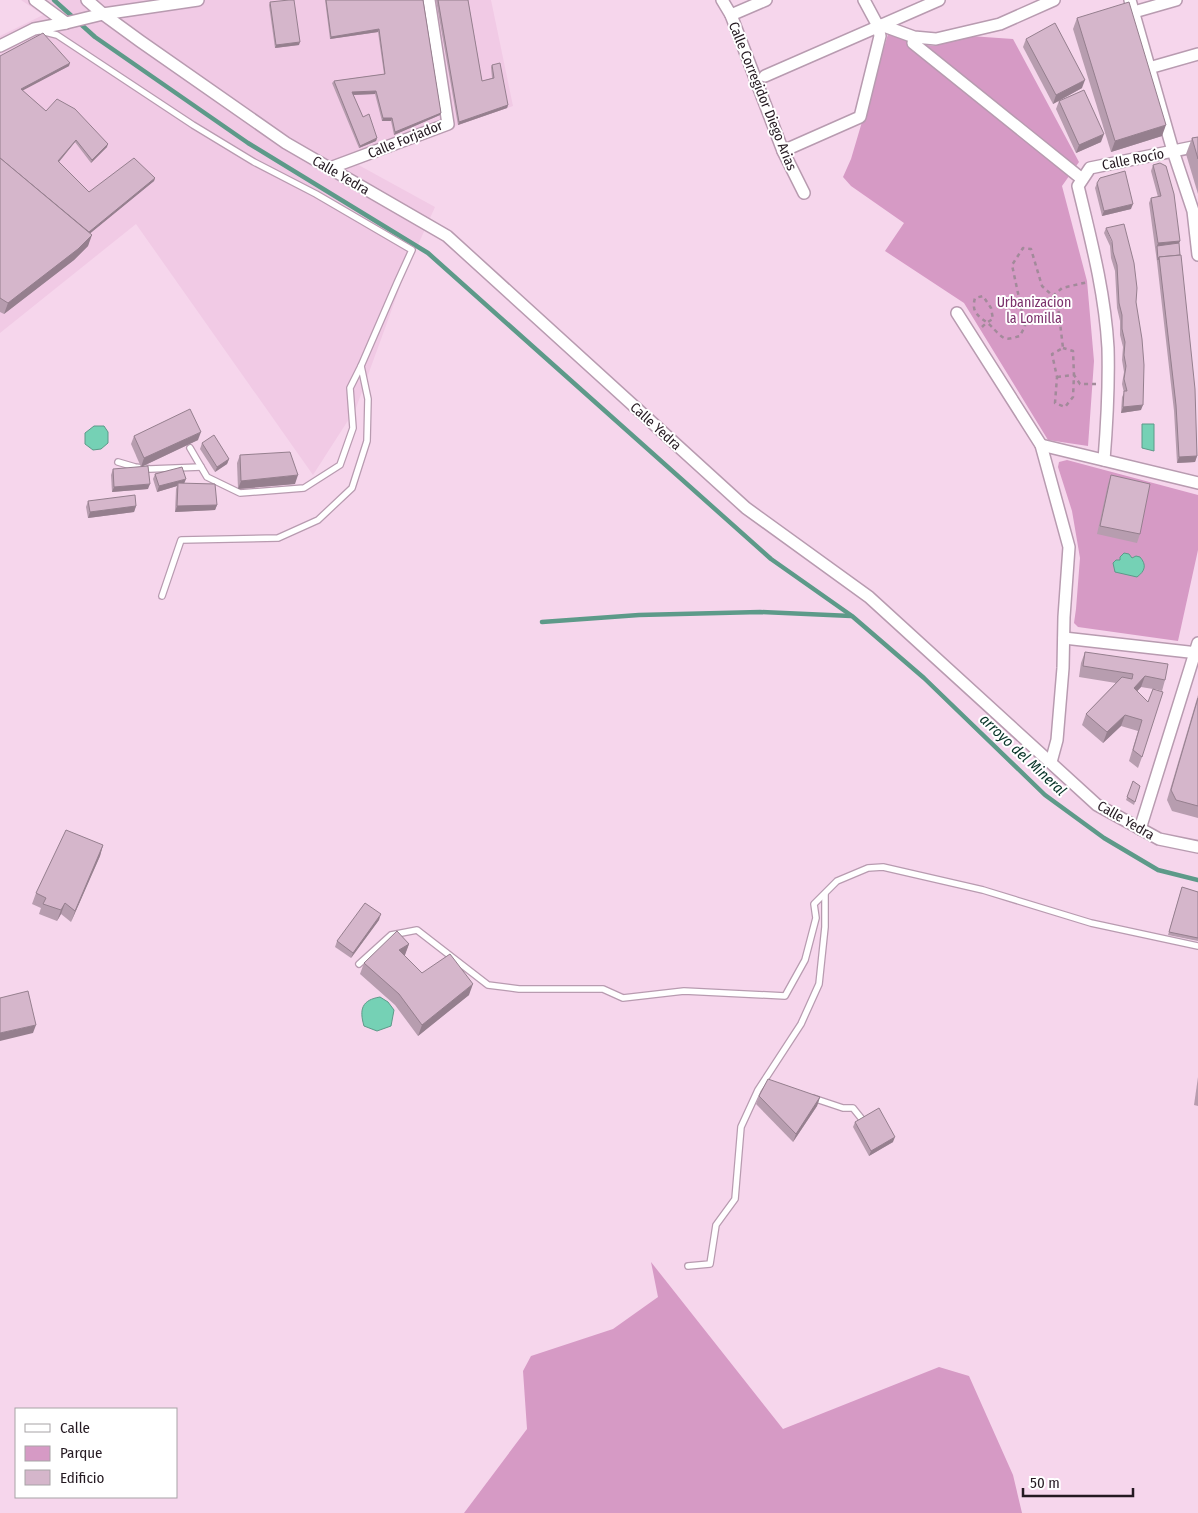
<svg xmlns="http://www.w3.org/2000/svg" width="1198" height="1513" viewBox="0 0 1198 1513" font-family="'Fira Sans Condensed',sans-serif">
	<style>
		.built { fill: #f1cae5 }
		.green { fill: #d69ac5 }
		.water { fill: #75d1b5; stroke: #5d9a89 }
		.lines { fill: none; stroke-linecap: round; stroke-linejoin: round }
		.stream { stroke: #5d9a89; stroke-width: 4.5 }
		.service-casing { stroke: #b89bb0; stroke-width: 8 }
		.minor-casing { stroke: #b89bb0; stroke-width: 14 }
		.path { stroke: #a28a9a; stroke-width: 2.5; stroke-dasharray: 4 4; stroke-linecap: butt }
		.service { stroke: #fff; stroke-width: 5.5 }
		.minor { stroke: #fff; stroke-width: 11 }
		.wall { fill: #b79daf; fill-rule: evenodd }
		.shaded-wall { fill: #957f8e }
		.building { fill: #d5b6cb; stroke: #957f8e }
		.labels { text-anchor: middle; stroke-width: 4; stroke-linejoin: round; paint-order: stroke }
		.street-label { font-size: 14px; fill: #241921; stroke: #fff }
		.park-label { font-size: 14px; fill: #7b306b; stroke: #fff }
		.water-label { font-size: 15px; font-style: italic; fill: #073328; stroke: #fff }
	</style>
	<rect width="100%" height="100%" fill="#f6d6ec"/>
	<path class="built" d="M21,0H491L513,106L353,162L435,207L404,276L356,408L313,475L136,224L0,333V36L43,15Z"/>
	<g class="green">
		<path d="M888,34L913,43L934,46L970,36L1013,39L1079,162L1062,186L1087,281L1094,361L1088,446L1048,440L964,303L885,251L904,223L851,186L843,177L851,159Z"/>
		<path d="M1067,460L1198,495V550L1178,641L1078,627L1074,623L1076,609L1080,558L1072,511L1058,467L1059,462Z"/>
		<path d="M651,1262L783,1429L939,1367L969,1376L1013,1475L1022,1513H464L527,1429L523,1371L531,1356L613,1329L658,1297Z"/>
	</g>
	<g class="water">
		<path d="M1142,424H1154V451L1142,448Z"/>
		<path d="M94,426H104L108,432V443L101,449L93,450L85,444V433Z"/>
		<path d="M1124,553L1129,554L1132,558L1136,556L1140,557C1147,565 1145,571 1137,577L1115,572L1113,563L1116,560H1120V557Z"/>
		<path d="M380,997L388,1002L394,1010L391,1026L377,1031L364,1026C359,1009 362,1000 380,997Z"/>
	</g>
	<g class="lines">
		<g class="stream">
			<path d="M54,0L95,37L248,143L428,253L771,559L852,616L924,678L1045,795L1104,838L1158,870L1198,880"/>
			<path d="M542,622L639,615L760,612L851,616"/>
		</g>
		<defs>
			<g id="service">
				<path d="M41,31L57,35L193,125L254,162L316,194L412,250L397,283L361,366L368,399L367,441L352,488L318,520L278,538L181,540L162,596"/>
				<path d="M190,448L207,477L240,493L304,488L340,465L353,428L350,388L361,366"/>
				<path d="M118,462L135,467L150,469L201,467"/>
				<path d="M359,964L391,935L417,930L488,985L519,989H603L623,998L684,991L785,996L805,960L816,918L814,904L837,881L868,868L883,867L983,890L1091,923L1198,946"/>
				<path d="M813,1098L843,1108H853L861,1118"/>
				<path d="M688,1266L710,1264L716,1225L735,1199L741,1127L758,1090L801,1024L819,984L825,927V894"/>
			</g>
			<g id="minor">
				<path d="M35,0L66,23L103,14L198,0"/>
				<path d="M87,0L103,14L140,41L286,143L447,236L746,508L869,597L1097,805L1159,839L1198,847"/>
				<path d="M722,0L731,15L783,151L804,193"/>
				<path d="M1130,0L1173,151L1193,211L1198,255"/>
				<path d="M1134,12L1176,0"/>
				<path d="M731,15L766,0"/>
				<path d="M881,25L914,37L936,39L1000,24L1054,0"/>
				<path d="M913,43L1082,179"/>
				<path d="M0,46L34,29L66,23"/>
				<path d="M1149,68L1198,54"/>
				<path d="M765,76L939,0"/>
				<path d="M783,151L860,117L880,36L878,26L864,0"/>
				<path d="M330,168L448,124L429,0"/>
				<path d="M957,313L1041,445L1069,547L1064,617L1063,668L1057,740L1051,762"/>
				<path d="M1041,445L1198,483"/>
				<path d="M1104,460C1107,423 1109,386 1108,348C1105,293 1091,240 1078,186L1090,168L1198,146"/>
				<path d="M1064,638L1198,653"/>
				<path d="M1140,829L1198,643"/>
			</g>
		</defs>
		<use href="#service" class="service-casing"/>
		<use href="#minor" class="minor-casing"/>
		<g class="path">
			<path d="M1053,296L1058,306L1063,348L1052,354L1057,377L1055,403L1065,407L1073,397L1074,375L1073,351L1063,348"/>
			<path d="M982,327C985,324 989,321 993,319L991,308L983,296L975,298C970,315 982,317 992,327C995,330 1000,336 1004,338C1009,340 1015,337 1020,336L1025,326L1012,265L1023,248L1031,249L1042,286L1053,296L1062,288L1088,282"/>
			<path d="M1057,377L1074,375L1080,384H1096"/>
		</g>
		<use href="#service" class="service"/>
		<use href="#minor" class="minor"/>
	</g>
	<g class="wall">
		<path d="M325,0H423L441,113L440,115L394,135L391,121H382L375,94L353,95L363,117L377,138L376,141L359,148L332,83L334,81L384,74L378,32L330,39Z"/>
		<path d="M436,0H468L482,81L492,78L491,67L492,65L508,105L507,108L458,125Z"/>
		<path d="M270,2L299,45L275,48L269,5Z"/>
		<path d="M1077,18L1162,136L1111,152L1073,29Z"/>
		<path d="M1026,39L1082,88L1053,104L1023,47Z"/>
		<path d="M0,56L69,66L22,90L46,111L107,147L91,163L75,142L59,162L89,192L155,178L154,181L90,233L88,246L74,260L4,314L0,312Z"/>
		<path d="M1059,101L1101,142L1076,153L1056,109Z"/>
		<path d="M1198,137V194L1186,154L1192,138Z"/>
		<path d="M1153,165L1180,241L1179,243L1197,456L1195,462L1177,463L1174,411L1157,262L1149,203L1151,198L1158,197L1151,171Z"/>
		<path d="M1097,183L1131,209L1102,216L1095,188Z"/>
		<path d="M1106,228L1136,302L1141,410L1121,413L1122,397L1124,393L1122,384L1124,372L1122,360L1123,347L1120,335V321L1117,308L1115,271L1111,258L1110,246L1104,233Z"/>
		<path d="M134,436L198,440L141,467L131,444Z"/>
		<path d="M202,443L229,459L227,464L215,472L200,449Z"/>
		<path d="M240,455L295,484L238,489L237,463Z"/>
		<path d="M113,469L148,489L112,492L111,475Z"/>
		<path d="M155,474L184,484L217,505L215,510L175,512L176,489L177,486L157,492L153,479Z"/>
		<path d="M1111,475L1140,534L1137,543L1097,534L1108,484Z"/>
		<path d="M88,501L136,506L134,512L88,518L86,507Z"/>
		<path d="M1085,652L1165,680L1162,691L1155,689L1142,757L1138,768L1129,761L1138,731L1121,726L1103,743L1082,725L1086,714L1116,683L1079,677L1081,663ZM1141,687L1153,689L1148,702L1137,691Z"/>
		<path d="M1198,695V818L1172,811L1167,800Z"/>
		<path d="M1133,781L1140,786L1134,805L1126,800Z"/>
		<path d="M103,845L100,856L71,922L61,914L57,921L39,914L41,908L32,904L36,893Z"/>
		<path d="M1182,887L1198,892V941L1168,935Z"/>
		<path d="M379,920L351,958L335,947L337,941Z"/>
		<path d="M409,944L404,956L422,973L469,995L418,1036L395,1005L360,974L364,963Z"/>
		<path d="M1198,1077V1106L1194,1105Z"/>
		<path d="M759,1096L820,1097L817,1106L793,1142L756,1104Z"/>
		<path d="M855,1122L893,1142L869,1156L853,1127Z"/>
	</g>
	<g class="shaded-wall">
		<path d="M379,29L378,32L330,39L331,37Z"/>
		<path d="M300,42L299,45L275,48L276,45Z"/>
		<path d="M70,63L69,66L20,92L21,89Z"/>
		<path d="M1085,80L1082,88L1053,104L1056,95Z"/>
		<path d="M376,91L375,94L351,95L352,92Z"/>
		<path d="M508,105L507,108L458,125L459,122Z"/>
		<path d="M441,113L440,115L394,135L395,132Z"/>
		<path d="M383,118H392L391,121H382Z"/>
		<path d="M1166,125L1162,136L1111,152L1115,141Z"/>
		<path d="M1104,134L1101,142L1076,153L1079,145Z"/>
		<path d="M377,138L376,141L359,148L360,146Z"/>
		<path d="M76,140L75,142L57,164L58,161Z"/>
		<path d="M108,144L107,147L91,163L92,160Z"/>
		<path d="M155,178L154,181L87,236L88,233Z"/>
		<path d="M1133,204L1131,209L1102,216L1104,211Z"/>
		<path d="M92,235L88,246L74,260L4,314L8,303Z"/>
		<path d="M1180,241L1178,246H1157L1158,243Z"/>
		<path d="M1143,405L1141,410L1121,413L1123,407Z"/>
		<path d="M201,432L198,440L141,467L144,458Z"/>
		<path d="M1197,456L1195,462L1177,463L1179,457Z"/>
		<path d="M229,459L227,464L215,472L217,467Z"/>
		<path d="M298,475L295,484L238,489L241,481Z"/>
		<path d="M186,479L184,484L178,483L177,486L157,492L159,486Z"/>
		<path d="M150,484L148,489L112,492L114,487Z"/>
		<path d="M217,505L215,510L175,512L177,506Z"/>
		<path d="M136,506L134,512L88,518L90,512Z"/>
		<path d="M1145,676L1141,687L1130,699L1134,688Z"/>
		<path d="M1125,715L1121,726L1103,743L1107,732Z"/>
		<path d="M103,845L100,856L71,922L75,911Z"/>
		<path d="M65,903L61,914L57,921L61,910Z"/>
		<path d="M381,914L379,920L351,958L353,953Z"/>
		<path d="M409,944L405,955L395,961L399,950Z"/>
		<path d="M473,984L469,995L418,1036L422,1025Z"/>
		<path d="M36,1025L33,1033L0,1041V1033Z"/>
		<path d="M820,1097L817,1106L793,1142L796,1134Z"/>
		<path d="M895,1137L893,1142L869,1156L871,1151Z"/>
	</g>
	<g class="building">
		<path d="M289,0H294L300,42L276,45L270,2Z"/>
		<path d="M326,0H423L441,113L395,132L392,118H383L376,91L352,92L363,117L369,114L377,138L360,146L334,81L385,74L379,29L331,37Z"/>
		<path d="M438,0H468L482,81L494,78L492,65L500,63L508,105L459,122Z"/>
		<path d="M1129,2L1166,125L1115,141L1077,18Z"/>
		<path d="M1055,23L1085,80L1056,95L1026,39Z"/>
		<path d="M43,33L70,63L21,89L46,111L57,99L75,109L108,144L92,160L76,140L58,161L89,192L134,158L155,178L89,232L0,158V56Z"/>
		<path d="M1084,90L1104,134L1079,145L1059,101Z"/>
		<path d="M1198,137V159L1192,138Z"/>
		<path d="M0,158L92,235L78,249L8,303L0,298Z"/>
		<path d="M1160,163L1166,166L1174,194L1180,241L1158,243L1151,198L1161,196L1153,165Z"/>
		<path d="M1125,171L1133,204L1104,211L1097,183L1100,178Z"/>
		<path d="M1124,224L1134,263L1137,288L1136,302L1142,339L1144,365L1143,405L1123,407L1124,391H1127L1124,379L1126,366L1124,355L1125,342L1122,329V315L1119,303L1117,265L1113,252L1112,241L1106,228Z"/>
		<path d="M1179,243L1180,255L1159,257L1158,260L1157,246Z"/>
		<path d="M1181,255L1195,389L1197,456L1179,457L1176,405L1159,257Z"/>
		<path d="M190,409L201,432L144,458L134,436Z"/>
		<path d="M214,435L229,459L217,467L202,443Z"/>
		<path d="M290,452L298,475L241,481L240,455Z"/>
		<path d="M148,466L150,484L114,487L113,469Z"/>
		<path d="M182,467L186,479L159,486L155,474Z"/>
		<path d="M1111,475L1150,484L1140,534L1100,526Z"/>
		<path d="M178,483L215,484L217,505L177,506Z"/>
		<path d="M135,495L136,506L90,512L88,501Z"/>
		<path d="M1085,652L1168,664L1165,680L1145,676L1134,688L1148,702L1153,689L1163,692L1142,757L1133,750L1142,720L1125,715L1107,732L1086,714L1122,677L1132,679L1133,674L1083,666Z"/>
		<path d="M1198,698V806L1176,800L1171,790Z"/>
		<path d="M1133,781L1140,786L1135,802L1127,797Z"/>
		<path d="M66,830L103,845L75,911L65,903L61,910L43,904L46,898L36,893Z"/>
		<path d="M1182,887L1198,892V938L1169,932Z"/>
		<path d="M365,903L381,914L353,953L337,941Z"/>
		<path d="M397,931L409,944L399,950L422,973L450,954L473,984L422,1025L399,994L364,963Z"/>
		<path d="M28,991L36,1025L0,1033V998Z"/>
		<path d="M768,1079L820,1097L796,1134L759,1096Z"/>
		<path d="M879,1108L895,1137L871,1151L855,1122Z"/>
	</g>
	<g class="labels">
		<g class="street-label">
			<text transform="translate(763 96) rotate(68)" y="5">Calle Corregidor Diego Arias</text>
			<text transform="translate(405 139) rotate(-22)" y="5">Calle Forjador</text>
			<text transform="translate(1133 159) rotate(-11)" y="5">Calle Rocío</text>
			<text transform="translate(341 175) rotate(30)" y="5">Calle Yedra</text>
			<text transform="translate(656 426) rotate(42)" y="5">Calle Yedra</text>
			<text transform="translate(1126 820) rotate(30)" y="5">Calle Yedra</text>
		</g>
		<g class="park-label">
			<text x="1034" y="307">Urbanizacion<tspan x="1034" dy="16">la Lomilla</tspan></text>
		</g>
		<g class="water-label">
			<text transform="translate(1023 755) rotate(43)" y="5">arroyo del Mineral</text>
		</g>
	</g>
	<rect x="15" y="1408" width="162" height="90" fill="#ffffff" stroke="#a7a3a6"/>
	<rect x="25" y="1424" width="25" height="8" fill="#ffffff" stroke="#a7a3a6"/>
	<text x="60" y="1433" font-size="15" fill="#241921">Calle</text>
	<rect x="25" y="1446" width="25" height="15" fill="#d69ac5" stroke="#a7a3a6"/>
	<text x="60" y="1458" font-size="15" fill="#241921">Parque</text>
	<rect x="25" y="1470" width="25" height="15" fill="#d5b6cb" stroke="#a7a3a6"/>
	<text x="60" y="1483" font-size="15" fill="#241921">Edificio</text>
	<path d="M1023 1488v8h110v-8" fill="none" stroke="#241921" stroke-width="2.5"/>
	<text x="1030" y="1488" font-size="15" fill="#241921" stroke="#ffffff" stroke-width="4" paint-order="stroke">50 m</text>
</svg>
